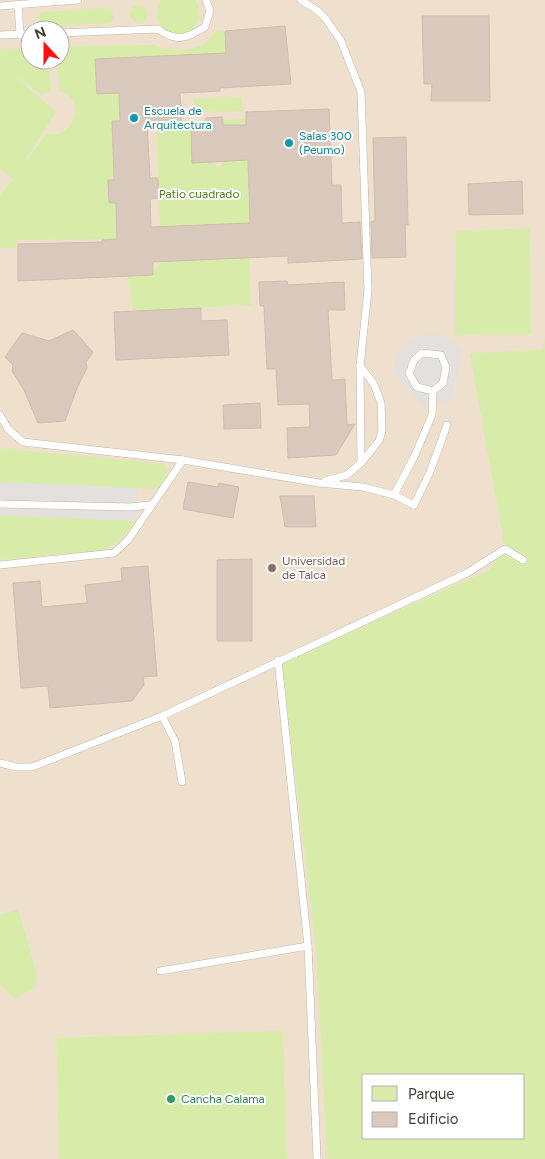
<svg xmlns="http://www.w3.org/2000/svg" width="545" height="1159" viewBox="0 0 545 1159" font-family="Figtree,sans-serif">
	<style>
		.education { fill: #eee0cd; fill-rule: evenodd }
		.green { fill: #d8ecaa; fill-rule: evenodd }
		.parking { fill: #e4e0dd }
		.building { fill: #d9c9bc; stroke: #d1bdac }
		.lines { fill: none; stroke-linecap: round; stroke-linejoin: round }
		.service-casing { stroke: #c3b6a9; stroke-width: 8 }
		.service { stroke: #fff; stroke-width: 7 }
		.culture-dot { fill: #0f9aa8; stroke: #fff; stroke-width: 2 }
		.education-dot { fill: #8d6e63; stroke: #fff; stroke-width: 2 }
		.leisure-dot { fill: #2e9e5b; stroke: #fff; stroke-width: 2 }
		.labels { text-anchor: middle; stroke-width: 4; stroke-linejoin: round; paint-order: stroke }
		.culture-label { font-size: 12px; fill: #0d838f; stroke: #fff; text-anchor: start }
		.park-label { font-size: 12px; fill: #537d23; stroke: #fff }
		.education-label { font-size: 12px; fill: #785e54; stroke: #fff; text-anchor: start }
		.leisure-label { font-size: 12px; fill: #27864d; stroke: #fff; text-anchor: start }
	</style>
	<rect width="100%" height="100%" fill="#f4ede5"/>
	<path class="education" d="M0,0H545V1159H0ZM30,30H60V60H30ZM364,1075H524V1138H364Z"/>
	<g class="green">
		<path d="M161,0H195C199,6 201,12 199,18C190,49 143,30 161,0Z"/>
		<circle cx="139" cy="14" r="9"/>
		<path d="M111,8L114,19L110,23L43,27L39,23L37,17L42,12Z"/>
		<path d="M216,30L225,31L226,62L205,54L95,59L97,94L119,93L120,121L112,122L114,180H109L116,203L117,239L18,240L15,248H0V196L13,179L0,168V50L30,48V60H49L51,91L42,95L14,75L56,112L19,170L46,134C76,140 88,97 59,91L58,60H60V46L154,45C174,53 205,53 216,30Z"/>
		<path d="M242,97V111L195,112L193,99Z"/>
		<path d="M246,119L250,223L160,227L156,124L190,123L192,163L216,162V167H222L221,162L227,161L223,120Z"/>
		<path d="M530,228L531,334L455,335L456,231Z"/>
		<path d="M249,258L251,305L133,311L127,276L151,275L162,260Z"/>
		<path d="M545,338V1159H327L316,949L282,663L489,570L500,553L505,549L470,354L543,349ZM364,1075H524V1138H364Z"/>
		<path d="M0,448L164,464L169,473L157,489L0,482Z"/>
		<path d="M0,515L136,521C127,533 119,543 105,550L0,560Z"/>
		<path d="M18,909L36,971V986L16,999L0,985V915Z"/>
		<path d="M283,1031L287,1159H59L56,1038Z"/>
	</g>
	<g class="parking">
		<path d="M423,334H438L452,340L462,352L451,401L422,405L394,373L395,358L404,343Z"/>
		<path d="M0,482L138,488L136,521L0,515Z"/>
	</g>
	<g class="building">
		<path d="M422,16H489L490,101H431L432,84H424Z"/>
		<path d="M285,26L291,84L220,88V91L180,93L182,123L147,124L150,178H158L159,198L150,199L151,227L250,223L248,160L192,163L191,127L206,126V118L223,117V125H246V112L329,109L332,185H341L342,223L360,222L362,259L288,263V256L153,262V275L18,281V244L102,242V240L117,239L116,203H109L108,180H114L112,121H120L119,93L97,94L95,59L226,53L225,31Z"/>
		<path d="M406,137L408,225H405L406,257L372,258L371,221H375L373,138Z"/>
		<path d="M522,181L523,214L469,215L468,184Z"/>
		<path d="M287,281L288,285L344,282L345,310H328L332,380L345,379L347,425L355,424L336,455L288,458L287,428L310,427L309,404L278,405L276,369H267L264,306H260L259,282Z"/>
		<path d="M201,308V321L227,320L229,355L116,360L114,312Z"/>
		<path d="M73,330L93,352L86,362L87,368L77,388L65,421L38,423L24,390L12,371L13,365L5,357L22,333L49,341Z"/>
		<path d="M260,403L261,428L224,429L223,405Z"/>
		<path d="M188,482L218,487L219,483L239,487L233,518L183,509Z"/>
		<path d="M280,496H314L316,527H285Z"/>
		<path d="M252,559V641H217V560Z"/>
		<path d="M148,566L157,676L143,677L144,685L132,701L50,708L48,686L21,688L13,583L40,581L42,607L87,603L85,585L122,581L121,568Z"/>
	</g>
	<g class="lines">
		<defs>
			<g id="service">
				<path d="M301,0L318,11L326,19L341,41L361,92L368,290L360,366L361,463L347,475L325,481"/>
				<path d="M18,5L20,34"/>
				<path d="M0,6L78,0"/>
				<path d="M60,33L158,29C177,43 187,38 205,27L210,11L206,0"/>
				<path d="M0,35L30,34"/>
				<path d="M360,366L374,384L381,403L382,431L379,441L361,463"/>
				<path d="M0,415L8,429L23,442L183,460L319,483L363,487L394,495L415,455L432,415L433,391L443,383L446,367L441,355L422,353L414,360L409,374L417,387L433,391"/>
				<path d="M394,495L414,505L430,472L447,425"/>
				<path d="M0,504L130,507L151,505"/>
				<path d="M0,565L114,553L128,540L183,460"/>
				<path d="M278,660L308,946L317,1159"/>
				<path d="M162,716L175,741L182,782"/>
				<path d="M0,763L15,767H32L162,716L467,573L505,549L523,560"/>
				<path d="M160,971L308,946"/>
			</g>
		</defs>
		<use href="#service" class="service-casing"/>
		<use href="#service" class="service"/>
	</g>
	<g class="culture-dot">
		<circle cx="134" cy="118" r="5"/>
		<circle cx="289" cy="143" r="5"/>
	</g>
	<circle class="education-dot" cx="272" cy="568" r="5"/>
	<circle class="leisure-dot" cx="171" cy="1099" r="5"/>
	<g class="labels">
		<g class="culture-label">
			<text x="144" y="115">Escuela de<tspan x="144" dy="14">Arquitectura</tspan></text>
			<text x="299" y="140">Salas 300<tspan x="299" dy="14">(Peumo)</tspan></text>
		</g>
		<g class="park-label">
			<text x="199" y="198">Patio cuadrado</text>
		</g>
		<g class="education-label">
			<text x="282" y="565">Universidad<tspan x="282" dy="14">de Talca</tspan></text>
		</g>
		<g class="leisure-label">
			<text x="181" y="1103">Cancha Calama</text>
		</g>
	</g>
	<rect x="362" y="1074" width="162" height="65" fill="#ffffff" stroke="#b5b1ae"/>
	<rect x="372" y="1086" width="25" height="15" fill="#d8ecaa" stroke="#b5b1ae"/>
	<text x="408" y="1099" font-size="15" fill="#463c34">Parque</text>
	<rect x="372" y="1112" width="25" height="15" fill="#d9c9bc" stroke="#b5b1ae"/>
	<text x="408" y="1124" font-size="15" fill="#463c34">Edificio</text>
	<g transform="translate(45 45) rotate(339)"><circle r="24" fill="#ffffff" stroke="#b5b1ae"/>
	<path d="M0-4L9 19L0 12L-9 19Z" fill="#ff1011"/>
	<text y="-8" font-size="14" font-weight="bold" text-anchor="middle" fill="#463c34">N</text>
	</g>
</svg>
